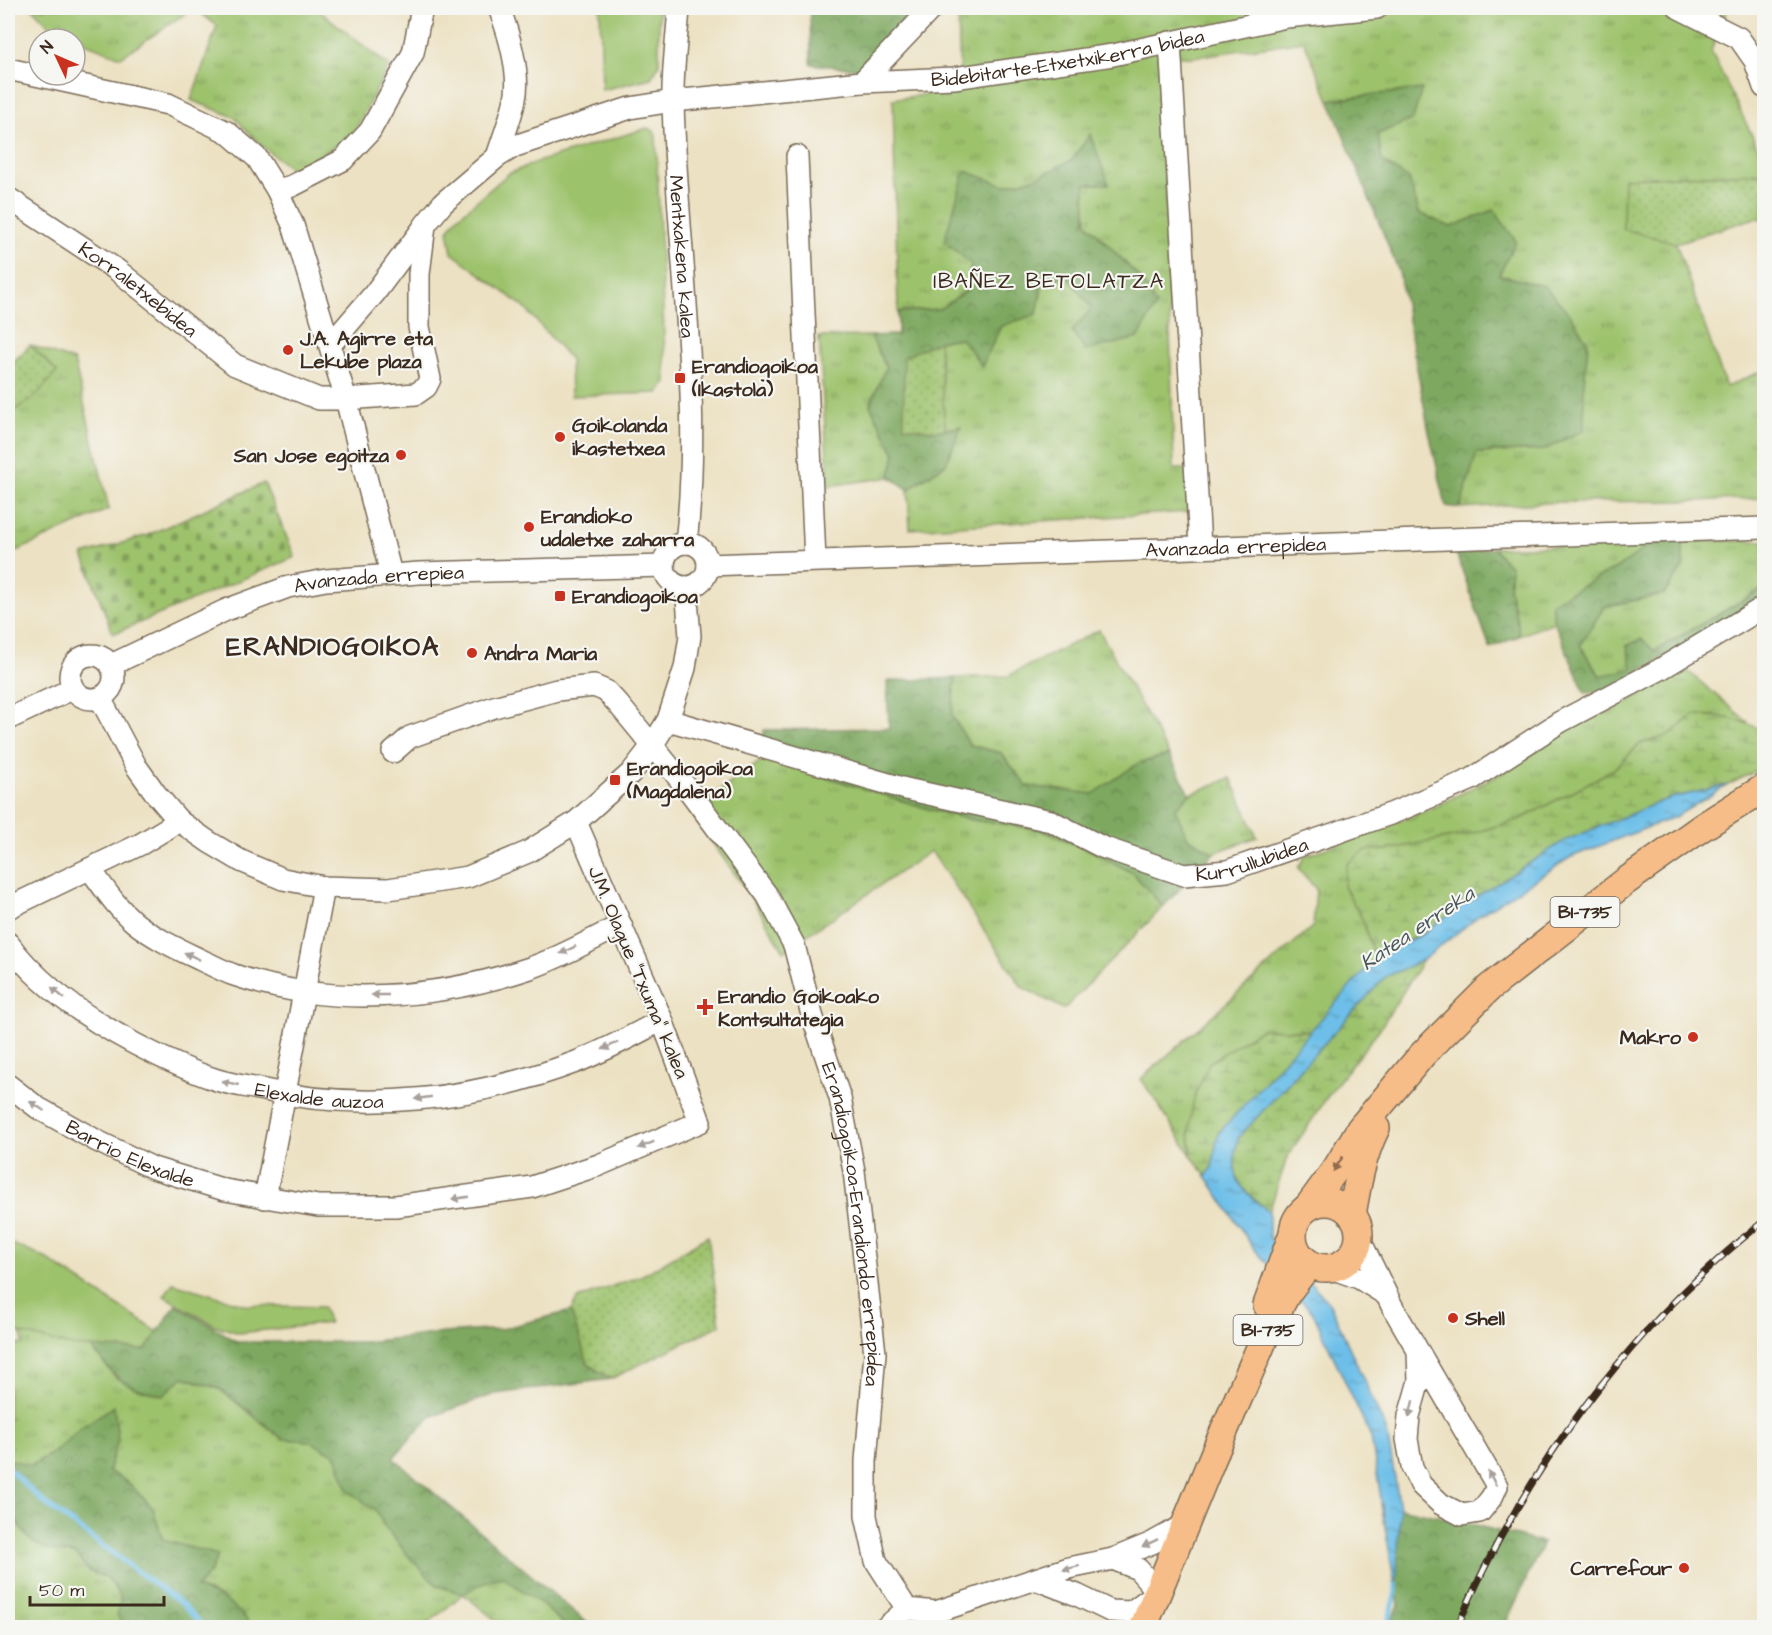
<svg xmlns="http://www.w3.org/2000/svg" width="1772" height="1635" viewBox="0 0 1772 1635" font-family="'Architects Daughter',sans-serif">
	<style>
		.grass { fill: url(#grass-tufts); stroke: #6c7645; stroke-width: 1.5 }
		.forest { fill: url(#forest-crowns); stroke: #5c693f; stroke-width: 1.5 }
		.wetland { fill: url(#wetland-marsh); stroke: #6c7645; stroke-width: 1.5 }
		.cemetery { fill: url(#cemetery-stones); stroke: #6c7645; stroke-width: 1.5 }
		.park { fill: #9dc26c; stroke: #6c7645; stroke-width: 1.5 }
		.garden { fill: url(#garden-dots); stroke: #6c7645; stroke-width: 1.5 }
		.water { fill: url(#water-ripples); stroke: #547484; stroke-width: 1.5 }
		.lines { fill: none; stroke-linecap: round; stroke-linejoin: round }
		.stream { stroke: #6dbfe9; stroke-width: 5 }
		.minor-casing { stroke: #796a57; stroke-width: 24 }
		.major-casing { stroke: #796a57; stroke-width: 30 }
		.minor { stroke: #fff; stroke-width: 21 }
		.major { stroke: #f7bd88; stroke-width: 27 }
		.rail-casing { stroke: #3b2a1e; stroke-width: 7 }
		.rail { stroke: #f6f6f2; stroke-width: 4.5; stroke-dasharray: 14; stroke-linecap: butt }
		.oneway { fill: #a79f9a }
		.oneway2 { fill: #906c4e }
		.poi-dot { fill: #c8321e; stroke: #f6f6f2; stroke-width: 2 }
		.labels { text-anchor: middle; stroke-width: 4.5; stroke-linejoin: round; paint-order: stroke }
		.shield { fill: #f6f6f2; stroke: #73675e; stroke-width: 1.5 }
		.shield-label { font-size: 18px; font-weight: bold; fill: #3b2a1e }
		.street-label { font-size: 20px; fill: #3b2a1e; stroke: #f6f6f2 }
		.poi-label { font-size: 20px; font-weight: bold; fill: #3b2a1e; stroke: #f6f6f2; text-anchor: start }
		.neighbourhood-label { font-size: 21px; letter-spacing: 1.5px; fill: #3b2a1e; stroke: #f6f6f2 }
		.water-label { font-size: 21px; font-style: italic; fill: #4a575b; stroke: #f6f6f2 }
		.district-label { font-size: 26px; font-weight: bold; letter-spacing: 1.5px; fill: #3b2a1e; stroke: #f6f6f2 }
	</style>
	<defs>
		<pattern id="grass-tufts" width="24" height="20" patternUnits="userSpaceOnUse" patternTransform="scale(1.5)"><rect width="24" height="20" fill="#9dc26c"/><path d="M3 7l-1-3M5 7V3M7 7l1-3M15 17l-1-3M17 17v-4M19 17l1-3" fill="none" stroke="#819e58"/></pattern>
		<pattern id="forest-crowns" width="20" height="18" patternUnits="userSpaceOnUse" patternTransform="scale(1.5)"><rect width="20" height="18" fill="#7ea860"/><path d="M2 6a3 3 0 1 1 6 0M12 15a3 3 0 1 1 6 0" fill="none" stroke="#68894f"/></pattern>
		<pattern id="wetland-marsh" width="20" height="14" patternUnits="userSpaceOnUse" patternTransform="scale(1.5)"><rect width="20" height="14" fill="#9dc26c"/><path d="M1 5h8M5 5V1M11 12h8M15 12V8" fill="none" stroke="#819e58"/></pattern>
		<pattern id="cemetery-stones" width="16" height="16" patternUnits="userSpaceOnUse" patternTransform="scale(1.5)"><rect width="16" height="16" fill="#9dc26c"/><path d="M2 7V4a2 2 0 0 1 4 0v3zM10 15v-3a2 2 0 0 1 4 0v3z" fill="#819e58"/></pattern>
		<pattern id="garden-dots" width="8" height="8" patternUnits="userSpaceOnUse" patternTransform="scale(1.5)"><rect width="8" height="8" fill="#9dc26c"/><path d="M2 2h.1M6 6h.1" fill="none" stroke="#819e58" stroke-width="1.8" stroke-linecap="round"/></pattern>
		<pattern id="water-ripples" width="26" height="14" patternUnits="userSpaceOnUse" patternTransform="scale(1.5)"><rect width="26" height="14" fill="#6dbfe9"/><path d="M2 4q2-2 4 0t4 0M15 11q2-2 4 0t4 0" fill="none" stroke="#5b9bbc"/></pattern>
	</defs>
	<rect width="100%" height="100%" fill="#f6f6f2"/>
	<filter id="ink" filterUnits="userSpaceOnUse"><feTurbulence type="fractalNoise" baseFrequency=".0167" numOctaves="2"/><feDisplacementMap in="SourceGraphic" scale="12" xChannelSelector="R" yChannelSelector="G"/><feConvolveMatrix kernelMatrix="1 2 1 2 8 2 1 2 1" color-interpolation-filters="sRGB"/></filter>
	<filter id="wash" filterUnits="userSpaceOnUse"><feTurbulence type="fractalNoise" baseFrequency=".008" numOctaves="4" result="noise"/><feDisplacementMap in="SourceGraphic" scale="24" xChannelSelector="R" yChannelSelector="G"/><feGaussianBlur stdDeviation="1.35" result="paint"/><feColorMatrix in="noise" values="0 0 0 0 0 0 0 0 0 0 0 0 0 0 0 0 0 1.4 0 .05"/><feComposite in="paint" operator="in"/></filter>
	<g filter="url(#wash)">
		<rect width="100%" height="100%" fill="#ece1c2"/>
		<g class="grass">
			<path d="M32,8H316L389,66L353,134L295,172L263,147L234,117L191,100L217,26L194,8L121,57L56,32Z"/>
			<path d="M913,8H1728L1711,51L1761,154H1764V173L1625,178L1623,228L1676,243L1726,387L1764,370V498L1694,501L1560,502L1460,508L1476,453L1544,450L1584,383L1588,343L1544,286L1498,275L1494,210L1451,227L1419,213L1409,179L1381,161L1377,134L1413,119L1386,94L1329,100L1304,41L1193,57H1162L1174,469H1203L1204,511L910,529L908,489L946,464L961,427L945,429L939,341L961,338L982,365L1001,326L1037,314L1043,280L1067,276L1092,308L1156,305L1141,279L1086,222L1085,184H1108L1072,160L1036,178L1004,185L971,264L967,290L940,309L898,312L893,99L960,90L958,10L899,24Z"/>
			<path d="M871,336L886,367L870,405L895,454L890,477L829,486L819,337Z"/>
			<path d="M30,345L74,361L109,509L8,555V414L33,399L56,372Z"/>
			<path d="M1683,541H1764V588L1654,651L1627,645L1633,669L1600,676L1580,645L1604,607L1664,594L1683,567Z"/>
			<path d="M1651,542L1627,562L1551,603L1554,622L1519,636L1518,625L1509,589L1511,567L1493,548Z"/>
			<path d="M1099,630L1169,755L1139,763L1093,794L1027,786L1001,753L970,745L952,717L955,678L1008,676Z"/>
			<path d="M1683,667L1749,723L1717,716L1693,715L1668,736L1640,744L1613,770L1521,819L1474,833L1387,850H1366L1344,886L1363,920L1375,959L1311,1031L1261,1029L1209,1063L1189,1129L1191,1155L1141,1079L1313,926L1316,889L1298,868L1305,856L1431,809L1499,774L1562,728L1620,707Z"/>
			<path d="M765,758L932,810L972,820L1038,829L1090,850L1133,873L1163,907L1064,1009L1022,987L931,851L784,951L748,892L690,812Z"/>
			<path d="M1231,778L1257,837L1214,853L1187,837L1175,809L1190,794Z"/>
			<path d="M21,1333L72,1346L91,1347L116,1378L163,1395L183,1377L219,1389L283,1439L310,1441L336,1455L348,1490L376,1511L385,1527L411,1559L438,1586L463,1593L488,1580L503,1577L540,1603L567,1627H504L463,1594L424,1627H248V1621L212,1593L196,1588L211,1571L189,1548L163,1540L152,1507L126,1481L108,1471L118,1440L83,1426L54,1452L30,1466L8,1459V1346L23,1344Z"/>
			<path d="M8,1513C20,1520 22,1535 33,1542C44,1550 61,1552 75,1554L89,1571L109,1579L121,1598L117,1614L124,1627H8Z"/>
		</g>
		<g class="forest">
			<path d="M810,8H913L858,69L811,64Z"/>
			<path d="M1422,89L1413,119L1378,134L1382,161L1409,179L1419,213L1451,227L1494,210L1516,241L1499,275L1544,286L1570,314L1588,343L1584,383V430L1544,450L1477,453L1460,508L1446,506L1429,432L1399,272L1329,100Z"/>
			<path d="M1090,134L1109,184H1085L1086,222L1141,279L1156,305L1138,338L1085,351L1072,331L1092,308L1067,276L1043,280L1037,314L1001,326L982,366L961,338L939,341L934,431L961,427L946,464L908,489L890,477L895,454L870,405L886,367L871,336L898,335V312L940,309L967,290L971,264L944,241L965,171L1004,185L1036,178L1072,160Z"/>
			<path d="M1683,541V567L1664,594L1604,607L1580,645L1600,676L1632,669L1627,646L1641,639L1655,651L1764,588V601L1605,691L1585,693L1554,622L1551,603L1627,562L1651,542Z"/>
			<path d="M1493,548L1511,567L1509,589L1518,625L1519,636L1490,648L1456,553Z"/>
			<path d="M955,678L952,716L970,745L1001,753L1027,786L1093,794L1139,763L1169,755L1190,794L1175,809L1187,837L1214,853L1163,907L1133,873L1090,850L1038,829L972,820L932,810L765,758L764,730L889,728L887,681Z"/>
			<path d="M176,1305L238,1342H365L444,1333L501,1329L571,1311L588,1364L611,1379L495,1394L430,1417L393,1458L592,1627H567L540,1603L503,1577L488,1580L463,1594L438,1586L411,1559L385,1527L376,1511L348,1490L336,1455L310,1441L283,1439L219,1388L183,1377L163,1395C121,1388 117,1378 91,1347L145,1350Z"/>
			<path d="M114,1406L118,1440L108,1471L126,1481L152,1507L163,1540L218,1555L211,1571L196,1588C220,1596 231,1602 248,1621V1627H124L117,1614L121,1598L109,1579L89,1571L75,1554C61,1552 44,1550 33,1542C22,1535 20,1520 8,1513V1459L31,1466L54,1452L83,1426Z"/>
			<path d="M1381,1504L1464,1522L1543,1543L1504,1627H1388L1399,1605Z"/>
		</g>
		<g class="wetland">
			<path d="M1693,715C1719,716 1742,719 1764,731V767L1728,785L1667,799L1375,959L1363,920L1344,886L1347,864L1366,850H1387L1474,833L1521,819L1613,770L1640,744L1668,736Z"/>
			<path d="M1423,960L1381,1027L1332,1090L1288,1156L1269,1211C1239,1189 1228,1176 1238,1138L1385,977Z"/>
			<path d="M1261,1029L1311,1031L1218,1134L1212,1169L1206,1176L1191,1155L1189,1129L1194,1098L1209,1063Z"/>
		</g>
		<path class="cemetery" d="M264,483L295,557L113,634L83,555L148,535Z"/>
		<g class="park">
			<path d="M600,8H659V65L651,78L602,90Z"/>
			<path d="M647,128L654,131L656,137L666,383L658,393L571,396L570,359L524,307L452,253L448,230L458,217L508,174L537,162Z"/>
			<path d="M8,1242L45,1258L158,1332L145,1350L72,1346L8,1330Z"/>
			<path d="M173,1283L246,1305L323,1307L329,1323L239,1333L214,1325L164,1296Z"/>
		</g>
		<g class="garden">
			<path d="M1764,173V219L1755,218L1676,243L1623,229L1624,178Z"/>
			<path d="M939,341L945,429L934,431L904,426V357Z"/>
			<path d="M30,345L57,372L33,399L8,414V367Z"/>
			<path d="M708,1236L720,1325L611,1379L588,1364L571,1311L577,1299L643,1275Z"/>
		</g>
		<path class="water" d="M1728,785L1675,817L1571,857L1481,914L1423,960L1385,977L1238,1138C1228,1176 1239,1190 1269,1211V1237L1330,1304L1387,1432L1400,1508L1396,1592L1371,1437L1313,1313L1254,1249L1206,1176L1212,1168L1218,1134L1375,959L1421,935L1457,909L1564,841L1667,799Z"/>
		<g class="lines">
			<g class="stream">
				<path d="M8,1468L42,1501L183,1605L205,1628"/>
				<path d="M1387,1628L1396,1592V1585"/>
			</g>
		</g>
	</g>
	<g filter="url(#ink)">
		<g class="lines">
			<defs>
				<g id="minor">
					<path id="s1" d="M679,8C677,39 672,71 673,103C677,249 703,396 686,543"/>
					<path d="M1679,8L1739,38L1755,61L1764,87"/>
					<path d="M1170,42L1200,546"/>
					<path d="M8,69L168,104L227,132L257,158L277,190L293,225L346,399L391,574"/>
					<path d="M862,82L932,8"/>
					<path d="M797,156L815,560"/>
					<path d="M497,157C503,138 511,118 515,99C521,74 508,31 499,8"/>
					<path d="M277,190L292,186L343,160L370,131L413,53L422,8"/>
					<path id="s2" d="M8,198L117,270L235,365L319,399H346L416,394L426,387L430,379L419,327V274L425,225L443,203L497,157L515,146L630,108L673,101L862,82L954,78L1113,55L1286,17L1377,8"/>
					<path d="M331,344L374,294L424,227"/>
					<circle cx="686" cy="565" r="22"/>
					<path id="s3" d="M708,565L1764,528"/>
					<circle cx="92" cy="677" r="22"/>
					<path id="s4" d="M111,665L226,610L288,587L326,580L419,573L664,566"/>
					<path d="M100,698L136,766L156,794L179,821L209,842L241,861L283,879L324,887L388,889L468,877L528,852L576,822L631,773L652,746L668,720L685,668L690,636L686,587"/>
					<path d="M8,719L72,689"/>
					<path id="s5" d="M668,720L906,789L1051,821L1102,847L1184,875L1227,871L1393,813L1472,779L1560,722L1659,670L1764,607"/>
					<path id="s6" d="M393,752L410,737L494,707L557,690L594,686L606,691L619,705L687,788L767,895L794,945L812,1015L840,1098L854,1171L875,1353L866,1461V1516L876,1561L907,1609L936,1612L1069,1568L1113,1559L1138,1569L1158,1592L1131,1612L1110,1611L1077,1595L1035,1579"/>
					<path d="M90,869C104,888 116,907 134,922C154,938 178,949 201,960C212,965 223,971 234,975C329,1008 437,999 530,968C560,958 593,939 621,925"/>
					<path d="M8,908L141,844L179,821"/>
					<path id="s7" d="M8,943C40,987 88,1019 135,1044C160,1057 187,1070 214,1079C228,1084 244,1086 259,1089C365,1113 475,1100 576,1062C605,1051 634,1035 662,1020"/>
					<path id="s8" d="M8,1085L38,1108L97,1141L153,1168L225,1190L318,1206H396L532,1187L599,1165L700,1122L662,1020L576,822"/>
					<path d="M265,1198L324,887"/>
					<path d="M1359,1238L1392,1306L1497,1486L1492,1497L1480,1512L1462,1515L1441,1504L1421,1485L1412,1467L1407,1439L1409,1416L1419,1381L1418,1352"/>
					<path d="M1331,1268L1359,1278L1385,1294"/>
					<path d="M1113,1559L1152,1543L1186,1524"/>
					<path d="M885,1628L907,1609"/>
				</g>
				<g id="major">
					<circle cx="1326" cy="1235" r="33"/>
					<path d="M1308,1207L1338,1166L1360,1129L1422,1055L1489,988L1626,881L1701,828L1764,788"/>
					<path d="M1352,1215C1357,1185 1362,1156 1376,1128"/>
					<path d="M1267,1305L1292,1236"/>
					<path d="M1143,1628L1212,1459L1269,1327L1287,1293L1309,1264"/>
				</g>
			</defs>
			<use href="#minor" class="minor-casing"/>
			<use href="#major" class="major-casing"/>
			<use href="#minor" class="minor"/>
			<use href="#major" class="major"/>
			<defs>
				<path id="rail" d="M1457,1628C1522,1473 1632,1325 1764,1221"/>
			</defs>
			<use href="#rail" class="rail-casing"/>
			<use href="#rail" class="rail"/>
		</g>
		<defs><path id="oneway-solid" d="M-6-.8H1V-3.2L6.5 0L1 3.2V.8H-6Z" transform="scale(1.5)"/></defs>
		<g class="oneway">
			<use href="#oneway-solid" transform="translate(568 950) rotate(155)"/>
			<use href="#oneway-solid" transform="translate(192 956) rotate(-155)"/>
			<use href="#oneway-solid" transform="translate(58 993) rotate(-139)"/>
			<use href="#oneway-solid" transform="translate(380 995) rotate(180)"/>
			<use href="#oneway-solid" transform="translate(610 1046) rotate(155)"/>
			<use href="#oneway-solid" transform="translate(230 1083) rotate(-167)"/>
			<use href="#oneway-solid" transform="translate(423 1098) rotate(172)"/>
			<use href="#oneway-solid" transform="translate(37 1106) rotate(-147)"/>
			<use href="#oneway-solid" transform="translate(646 1145) rotate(158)"/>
			<use href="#oneway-solid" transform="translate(460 1198) rotate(172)"/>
			<use href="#oneway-solid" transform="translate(1411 1409) rotate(104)"/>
			<use href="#oneway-solid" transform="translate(1492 1478) rotate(-118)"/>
			<use href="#oneway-solid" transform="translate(1150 1543) rotate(154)"/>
			<use href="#oneway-solid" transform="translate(1071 1568) rotate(166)"/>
		</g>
		<use class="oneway2" href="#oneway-solid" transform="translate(1338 1164) rotate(123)"/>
	</g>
	<g class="poi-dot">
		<circle cx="288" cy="350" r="6"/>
		<rect x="674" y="372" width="12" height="12" rx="3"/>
		<circle cx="560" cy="437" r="6"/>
		<circle cx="401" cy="455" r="6"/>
		<circle cx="529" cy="527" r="6"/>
		<rect x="554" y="590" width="12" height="12" rx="3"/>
		<circle cx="472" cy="653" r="6"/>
		<rect x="609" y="774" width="12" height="12" rx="3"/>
		<path d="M702 998h6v6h6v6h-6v6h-6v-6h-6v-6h6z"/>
		<circle cx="1693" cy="1037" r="6"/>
		<circle cx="1453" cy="1318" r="6"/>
		<circle cx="1684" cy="1568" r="6"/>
	</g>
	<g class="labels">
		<g class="shield">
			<rect x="1550.5" y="897" width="69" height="30" rx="4.5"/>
			<rect x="1233.5" y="1315" width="69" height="30" rx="4.5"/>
		</g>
		<g class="shield-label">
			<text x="1585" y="918">BI-735</text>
			<text x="1268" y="1336">BI-735</text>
		</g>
		<g class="street-label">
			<text dy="7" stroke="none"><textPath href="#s2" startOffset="1329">Bidebitarte-Etxetxikerra bidea</textPath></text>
			<text dy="7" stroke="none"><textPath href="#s1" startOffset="249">Mentxakena kalea</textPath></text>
			<text dy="7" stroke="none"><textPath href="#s2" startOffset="159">Korraletxebidea</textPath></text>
			<text dy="7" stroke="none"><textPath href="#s3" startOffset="528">Avanzada errepidea</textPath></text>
			<text dy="7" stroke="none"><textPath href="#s4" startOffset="285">Avanzada errepiea</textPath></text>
			<text dy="7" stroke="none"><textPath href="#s5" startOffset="610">Kurrullubidea</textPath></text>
			<text transform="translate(639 972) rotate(67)" y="7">J.M. Olague "Txuma" kalea</text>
			<text dy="7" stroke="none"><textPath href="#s7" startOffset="357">Elexalde auzoa</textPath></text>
			<text dy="7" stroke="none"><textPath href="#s8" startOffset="141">Barrio Elexalde</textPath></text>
			<text dy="7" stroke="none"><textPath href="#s6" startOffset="831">Erandiogoikoa-Erandiondo errepidea</textPath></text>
		</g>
		<g class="poi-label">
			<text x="300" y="345">J.A. Agirre eta<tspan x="300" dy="23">Lekube plaza</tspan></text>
			<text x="692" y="373">Erandiogoikoa<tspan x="692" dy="23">(Ikastola)</tspan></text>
			<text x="572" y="432">Goikolanda<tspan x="572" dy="23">ikastetxea</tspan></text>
			<text x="389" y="462" text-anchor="end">San Jose egoitza</text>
			<text x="541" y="523">Erandioko<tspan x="541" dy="23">udaletxe zaharra</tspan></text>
			<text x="572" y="603">Erandiogoikoa</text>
			<text x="484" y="660">Andra Maria</text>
			<text x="627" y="775">Erandiogoikoa<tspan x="627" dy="23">(Magdalena)</tspan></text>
			<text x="718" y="1003">Erandio Goikoako<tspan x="718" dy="23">Kontsultategia</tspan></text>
			<text x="1681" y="1044" text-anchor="end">Makro</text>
			<text x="1465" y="1325">Shell</text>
			<text x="1672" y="1575" text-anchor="end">Carrefour</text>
		</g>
		<g class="neighbourhood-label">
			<text x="1049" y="288">IBAÑEZ BETOLATZA</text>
		</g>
		<g class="water-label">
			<text transform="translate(1417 928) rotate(-34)" y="7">Katea erreka</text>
		</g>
		<g class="district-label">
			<text x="333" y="655">ERANDIOGOIKOA</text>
		</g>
	</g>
	<rect width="1772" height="1635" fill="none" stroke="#f6f6f2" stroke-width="30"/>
	<g transform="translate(57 57) rotate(314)"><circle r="28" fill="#f6f6f2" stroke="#aba49d" stroke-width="1.5"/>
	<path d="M0-4.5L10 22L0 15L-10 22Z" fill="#c8321e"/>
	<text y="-9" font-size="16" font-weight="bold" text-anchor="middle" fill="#3b2a1e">N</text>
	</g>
	<path d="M30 1596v9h134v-9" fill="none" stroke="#3b2a1e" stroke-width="3"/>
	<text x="39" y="1596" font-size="18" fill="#3b2a1e" stroke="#f6f6f2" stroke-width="4.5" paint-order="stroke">50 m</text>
</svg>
